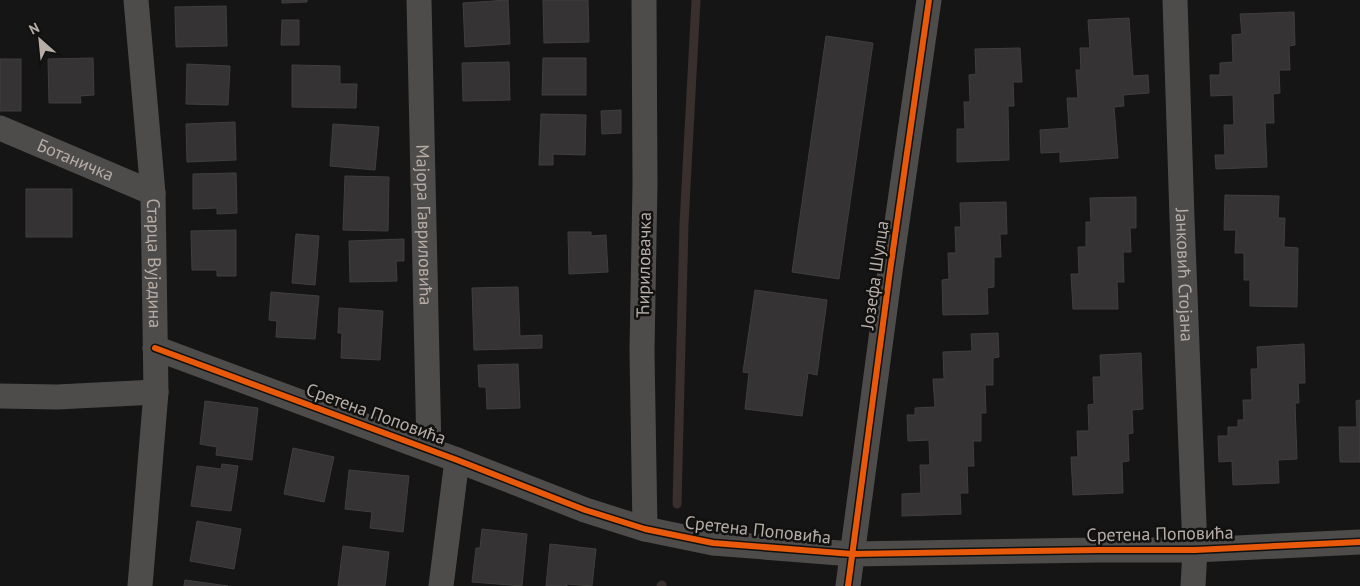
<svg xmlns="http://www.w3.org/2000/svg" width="1360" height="586" viewBox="0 0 1360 586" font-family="'PT Sans',sans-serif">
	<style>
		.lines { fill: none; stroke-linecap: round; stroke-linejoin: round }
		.stream { stroke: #392f2d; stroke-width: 9 }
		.building { fill: #353333; stroke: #413f3e }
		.street { stroke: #4e4c4a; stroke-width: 25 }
		.cycleway-casing { stroke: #111110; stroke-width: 9 }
		.cycleway { stroke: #e8590c; stroke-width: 6 }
		.labels { text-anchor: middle; stroke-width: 5; stroke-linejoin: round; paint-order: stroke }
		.street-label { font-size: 18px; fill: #b6ada7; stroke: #111110 }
	</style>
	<rect width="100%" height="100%" fill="#151515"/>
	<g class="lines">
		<g class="stream">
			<path d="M677,504L684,224L696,0"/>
			<path d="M661,586L662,585"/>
		</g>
	</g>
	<g class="building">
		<path d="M282,0H307V2L282,3Z"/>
		<path d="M508,0L510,44L465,47L463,3Z"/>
		<path d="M543,0H588L589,42L544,43Z"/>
		<path d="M226,6L227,46L176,47L175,7Z"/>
		<path d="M1294,12L1295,45L1289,46L1290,70H1279L1280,93L1273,94L1274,123H1265L1267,167L1216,169L1215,155H1225L1224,125H1234L1233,95L1211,96L1210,75H1220V63L1233,62L1232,35L1242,34L1240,14Z"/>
		<path d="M1129,18L1133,76L1148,75L1149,93L1123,95L1124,106L1114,107L1118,158L1060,162V152L1041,153L1040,130L1069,128L1067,98H1078L1076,70H1081L1080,48H1090L1088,20Z"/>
		<path d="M282,20H299V45H281Z"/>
		<path d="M826,36L873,43L839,279L792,272Z"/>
		<path d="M1020,48L1022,82H1013L1014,106H1008L1009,160L957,162V129H965L964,102H970L969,75L976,74L975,49Z"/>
		<path d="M93,58L94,95L80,96L81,103H49L48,59Z"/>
		<path d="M543,58H586V95H542Z"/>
		<rect x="0" y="59" width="21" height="52"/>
		<path d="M509,62L510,100L463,101L462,63Z"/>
		<path d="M187,64L230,66L228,105L186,104Z"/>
		<path d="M292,65L340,66V84H357L356,108L292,107Z"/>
		<path d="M621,110V133L602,134L601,111Z"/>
		<path d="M541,114L586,115L585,155L553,154V165H539Z"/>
		<path d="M235,122L236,160L187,162L186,124Z"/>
		<path d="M333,124L379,127L375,170L330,166Z"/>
		<path d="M236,173L237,213L217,214V208L193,209V174Z"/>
		<path d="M345,176L389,177L388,231L343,230Z"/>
		<rect x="26" y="189" width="46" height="48"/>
		<path d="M1225,195L1279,196L1278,218H1285L1284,247L1298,248L1297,307L1250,306V280H1244V253H1235L1236,230H1224Z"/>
		<path d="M1136,197V228H1130L1131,252H1123L1124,282H1117L1118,309H1073L1071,274H1079L1078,247H1086V222H1091L1090,198Z"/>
		<path d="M1006,202L1007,234H1000L1001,257H994V287L987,288L988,314L943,315L942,280L949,279L948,253H956L955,227H961L960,203Z"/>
		<path d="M236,230V276H217V270H192L191,231Z"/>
		<path d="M568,232H591V236L606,235L608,272L569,274Z"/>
		<path d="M296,234L319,236L315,285L292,283Z"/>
		<path d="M404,239V261H396L397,281L350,282L349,241Z"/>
		<path d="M518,287L520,336L542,335V348L474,350L472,288Z"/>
		<path d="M755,290L827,300L817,375L808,373L802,416L745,409L749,373L743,372Z"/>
		<path d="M271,292L319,296L315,339L276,337L277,321L269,320Z"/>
		<path d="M339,308L383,311L380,360L341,358L342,333H338Z"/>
		<path d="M998,333L999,357L993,358V385H985L986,413H981V441H973L974,466H967L968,493H960L961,514L902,516V494L921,493L920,465H930L929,440L908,441L907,415H915V408L935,407L933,379H944L943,352L972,351L971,334Z"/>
		<path d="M1304,344L1305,383H1298L1299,403H1295L1297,459L1278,460L1279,483L1233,485L1232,461L1219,462L1218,436H1228V427H1238V420H1244L1243,400H1252L1251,369H1258L1257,347Z"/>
		<path d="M1141,353L1143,409L1132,410L1133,433L1128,434L1129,461L1122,462L1123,493L1073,495L1071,457H1078L1077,431H1089L1088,405L1094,404L1093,377H1101L1100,355Z"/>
		<path d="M518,364L520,408L487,409L486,387H479L478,365Z"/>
		<path d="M1360,400V462H1340L1339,427H1357L1356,401Z"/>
		<path d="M205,401L258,408L252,460L216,455L217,447L200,444Z"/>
		<path d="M293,448L334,457L324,502L284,494Z"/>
		<path d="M222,464L238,466L231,511L191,506L197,466L221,469Z"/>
		<path d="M349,470L409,476L403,532L370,528L372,512L345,509Z"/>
		<path d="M197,521L241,529L234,569L190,561Z"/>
		<path d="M482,529L527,534L522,586L472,582L476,548H480Z"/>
		<path d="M550,544L596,549L592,586L567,584V586H546Z"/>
		<path d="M343,546L389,552L385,586H338Z"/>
		<path d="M185,580L228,586H184Z"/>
	</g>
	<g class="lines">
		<g class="street">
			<path id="s1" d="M136,0L153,193L156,392L140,586"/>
			<path id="s2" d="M419,0L429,449"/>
			<path d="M644,0L645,184L642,351L645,529"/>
			<path id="s3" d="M1175,0L1182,218L1195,550L1193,586"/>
			<path id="s4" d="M0,128L153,193"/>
			<path d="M155,348L457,460L585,510L645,529L713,543L852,554L1098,550H1195L1360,542"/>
			<path d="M0,396L57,397L156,392"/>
			<path d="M441,586L457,460"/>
			<path d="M848,586L890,271L929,0"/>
		</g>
		<defs>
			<g id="cycleway">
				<path d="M155,348L457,460L585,510L645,529L713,543L852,554L1098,550H1195L1360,542"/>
				<path d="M848,586L890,271L929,0"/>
			</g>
		</defs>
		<use href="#cycleway" class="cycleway-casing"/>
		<use href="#cycleway" class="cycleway"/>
	</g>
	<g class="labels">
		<g class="street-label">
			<text dy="6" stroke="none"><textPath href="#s4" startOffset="82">Ботаничка</textPath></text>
			<text dy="6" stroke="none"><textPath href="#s2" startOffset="225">Мајора Гавриловића</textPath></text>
			<text dy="6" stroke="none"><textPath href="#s1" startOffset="264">Старца Вујадина</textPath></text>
			<text transform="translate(644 265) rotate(-89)" y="6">Ћириловачка</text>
			<text transform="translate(875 275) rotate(-82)" y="6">Јозефа Шулца</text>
			<text dy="6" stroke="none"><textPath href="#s3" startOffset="275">Јанковић Стојана</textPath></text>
			<text transform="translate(376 414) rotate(20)" y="6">Сретена Поповића</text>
			<text transform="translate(758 530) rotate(6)" y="6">Сретена Поповића</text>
			<text transform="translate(1160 534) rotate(-1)" y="6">Сретена Поповића</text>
		</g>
	</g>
	<g transform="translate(40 40) rotate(333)" stroke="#111110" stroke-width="4" paint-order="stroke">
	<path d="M0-4L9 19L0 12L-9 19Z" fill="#b6ada7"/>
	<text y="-8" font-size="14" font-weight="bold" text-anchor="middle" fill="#b6ada7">N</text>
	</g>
</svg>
